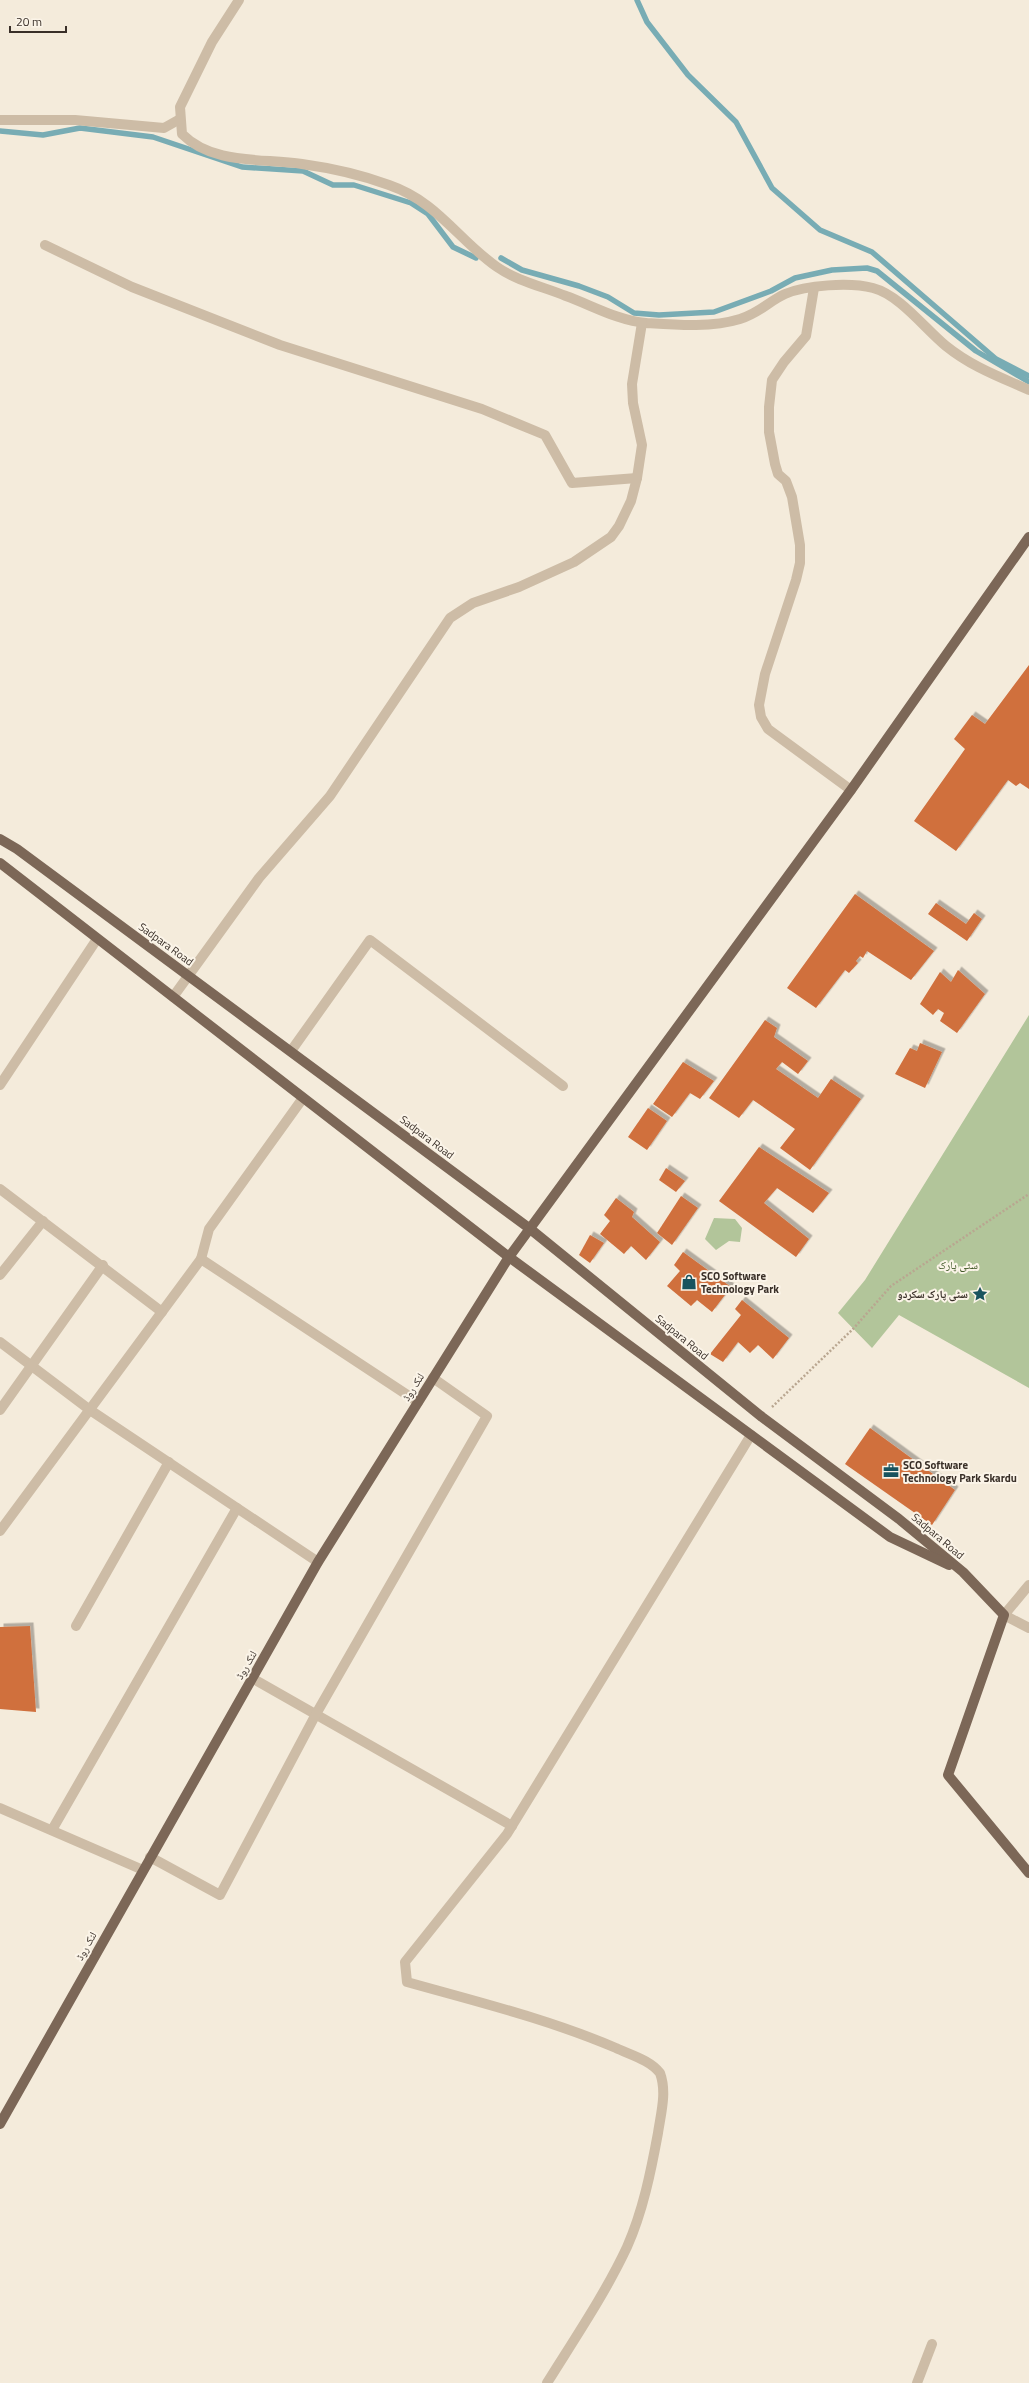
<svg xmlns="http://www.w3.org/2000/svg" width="1029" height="2383" viewBox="0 0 1029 2383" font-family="'Titillium Web','Noto Naskh Arabic',sans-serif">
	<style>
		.green { fill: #b2c59a }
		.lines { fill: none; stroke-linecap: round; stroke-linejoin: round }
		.stream { stroke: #78acb4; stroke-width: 5.5 }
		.building { fill: #d06f3d; filter: url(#shadow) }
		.path { stroke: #b9a690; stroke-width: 2.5; stroke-dasharray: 2 2; stroke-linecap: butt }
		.minor { stroke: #cdbca6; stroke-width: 10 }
		.major { stroke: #7c6757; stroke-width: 10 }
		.labels { text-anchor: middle; stroke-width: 4; stroke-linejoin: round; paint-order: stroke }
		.street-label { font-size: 11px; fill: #392f28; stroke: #fbf4e8 }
		.park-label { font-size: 11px; fill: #435929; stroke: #fbf4e8 }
		.poi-label { font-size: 11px; font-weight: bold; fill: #392f28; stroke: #fbf4e8; text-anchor: start }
	</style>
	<defs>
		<filter id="shadow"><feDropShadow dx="3.5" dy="-3.5" stdDeviation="0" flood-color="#0004"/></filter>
	</defs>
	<rect width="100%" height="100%" fill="#f4ebdb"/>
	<g class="green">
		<path d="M1029,1015V1388L899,1315L872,1348L838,1313L865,1280Z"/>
		<path d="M714,1218L735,1219L742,1228L740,1242L729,1241L716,1250L705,1239Z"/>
	</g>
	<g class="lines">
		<g class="stream">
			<path d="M637,0L647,22L688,75L736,122L772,188L820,230L872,252L996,359L1029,376"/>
			<path d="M0,131L43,135L80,128L153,137L242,167L303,171L333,185H354L411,203L428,214L453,247L476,258"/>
			<path d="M501,258L522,270L579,286L608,297L634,313L659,315L714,312L771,291L795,278L832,270L867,268L877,271L976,351L1029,382"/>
		</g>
	</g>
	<g class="building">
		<path d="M1029,665V789L1020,783L1016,786L1008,780L956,851L914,821L965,749L954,739L972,715L985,724Z"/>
		<path d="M855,894L934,951L911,980L867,951L863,958L860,956L856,961L858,963L849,973L845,970L816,1008L787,988Z"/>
		<path d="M936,903L966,924L974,913L982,919L967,941L928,914Z"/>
		<path d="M958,970L985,994L957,1033L940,1021L944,1013L938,1009L933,1015L920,1004L940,972L951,982Z"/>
		<path d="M765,1020L777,1028L774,1037L808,1061L798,1074L782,1062L776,1069L818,1098L831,1079L861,1099L810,1170L780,1148L795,1129L753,1100L739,1118L709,1098Z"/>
		<path d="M920,1043L942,1052L925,1088L895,1074L910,1048L917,1051Z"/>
		<path d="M683,1062L714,1081L700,1099L690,1093L672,1117L653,1104Z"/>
		<path d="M648,1108L667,1121L647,1150L628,1137Z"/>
		<path d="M759,1147L829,1193L813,1213L777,1188L764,1203L809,1239L796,1257L719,1201Z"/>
		<path d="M666,1168L685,1181L676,1192L659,1180Z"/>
		<path d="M681,1196L698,1208L672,1245L657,1233Z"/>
		<path d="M616,1198L634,1212L632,1217L660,1242L646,1260L631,1246L624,1254L600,1234L610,1221L604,1215Z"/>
		<path d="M590,1235L604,1243L590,1263L579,1255Z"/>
		<path d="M683,1252L731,1287L712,1312L697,1300L691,1306L667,1286L680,1271L674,1265Z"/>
		<path d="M742,1300L789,1338L773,1359L758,1345L750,1353L738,1342L723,1362L710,1354L741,1315L735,1309Z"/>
		<path d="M870,1428L955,1490L932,1525L845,1464Z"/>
		<path d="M30,1626L36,1712L0,1709V1627Z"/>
	</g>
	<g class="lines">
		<path class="path" d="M772,1407L853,1329L891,1286L1029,1194"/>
		<g class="minor">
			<path d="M239,0L212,42L180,107L182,134C213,165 262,158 302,164C331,168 362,175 389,185C438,202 457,239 497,267C517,281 544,287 566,296C591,305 619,321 646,323C676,325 711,328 740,319C760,313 769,301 785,294C806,285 850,282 873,288C900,295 925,329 946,346C972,367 1000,377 1029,390"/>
			<path d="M0,120H75L164,128L180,119"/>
			<path d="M45,245L132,287L280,345L482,409L545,435L572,483L637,478"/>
			<path d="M814,288L806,336L784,362L772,380L769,407V432L775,464L778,474L786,481L792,497L800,545V563L796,580L765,674L759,705L761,717L768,729L851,790"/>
			<path d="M173,997L259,878L330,796L450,618L473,603L519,587L574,562L611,537L619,526L631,501L637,478L642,445L633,403L632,384L642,323"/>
			<path d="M291,1051L370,940L563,1086"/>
			<path d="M0,1085L97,939"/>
			<path d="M0,1189L162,1312"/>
			<path d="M201,1259L209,1229L303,1098"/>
			<path d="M0,1275L43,1221"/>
			<path d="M0,1342L90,1410L318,1562"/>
			<path d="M0,1410L103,1265"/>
			<path d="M0,1531L201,1259L418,1402"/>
			<path d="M1029,1585L1004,1615L1029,1628"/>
			<path d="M76,1626L169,1462"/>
			<path d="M252,1678L512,1826"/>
			<path d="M0,1808L143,1870"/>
			<path d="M52,1830L237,1508"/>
			<path d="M150,1857L220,1895L316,1714L487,1416L433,1378"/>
			<path d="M547,2383C575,2338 605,2294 627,2247C643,2211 651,2171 658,2133C661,2113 667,2092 660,2073C650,2060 631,2055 616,2048C548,2019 478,2002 407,1982L405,1962L507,1834L751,1435"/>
			<path d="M917,2383L932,2344"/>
		</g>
		<g class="major">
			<path d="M0,839L17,849L529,1228L762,1417L899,1519L963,1572L1004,1615L948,1775L1029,1873"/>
			<path d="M0,863L509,1257L890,1537L949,1565"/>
			<path d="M0,2124L318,1562L509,1257L851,790L1029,537"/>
		</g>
	</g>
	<defs>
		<symbol id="shop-bare" viewBox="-9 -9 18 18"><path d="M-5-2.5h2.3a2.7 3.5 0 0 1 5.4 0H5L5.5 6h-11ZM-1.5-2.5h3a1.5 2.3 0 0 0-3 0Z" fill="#19535e" stroke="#fbf4e8" stroke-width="2.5" paint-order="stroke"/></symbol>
		<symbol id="sight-bare" viewBox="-9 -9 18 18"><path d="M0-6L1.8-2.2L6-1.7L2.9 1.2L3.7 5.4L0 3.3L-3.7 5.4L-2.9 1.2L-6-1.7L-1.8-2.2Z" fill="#19535e" stroke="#fbf4e8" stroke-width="2.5" paint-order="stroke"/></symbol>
		<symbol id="office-bare" viewBox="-9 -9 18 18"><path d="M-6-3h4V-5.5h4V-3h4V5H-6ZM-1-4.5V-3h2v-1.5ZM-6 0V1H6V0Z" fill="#19535e" stroke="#fbf4e8" stroke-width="2.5" paint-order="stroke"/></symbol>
	</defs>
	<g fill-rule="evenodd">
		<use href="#shop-bare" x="678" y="1271" width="22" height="22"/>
		<use href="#sight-bare" x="969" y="1283" width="22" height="22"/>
		<use href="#office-bare" x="880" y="1460" width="22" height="22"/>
	</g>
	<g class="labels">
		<g class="street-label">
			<text transform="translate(166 944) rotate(36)" y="4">Sadpara Road</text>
			<text transform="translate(427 1137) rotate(37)" y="4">Sadpara Road</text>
			<text transform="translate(682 1337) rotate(39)" y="4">Sadpara Road</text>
			<text transform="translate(413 1387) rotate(-58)" y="4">لنک روڈ</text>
			<text transform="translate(938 1536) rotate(40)" y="4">Sadpara Road</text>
			<text transform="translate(246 1665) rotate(-60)" y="4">لنک روڈ</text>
			<text transform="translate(86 1946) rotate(-61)" y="4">لنک روڈ</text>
		</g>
		<g class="park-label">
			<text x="958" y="1269">سٹی پارک</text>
		</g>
		<g class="poi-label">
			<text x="701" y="1280">SCO Software<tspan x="701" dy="13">Technology Park</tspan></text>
			<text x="968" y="1298" text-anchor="end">سٹی پارک سکردو</text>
			<text x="903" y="1469">SCO Software<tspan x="903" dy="13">Technology Park Skardu</tspan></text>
		</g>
	</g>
	<path d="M10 26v6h56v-6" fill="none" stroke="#392f28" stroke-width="2"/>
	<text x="16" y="26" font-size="12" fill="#392f28" stroke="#fbf4e8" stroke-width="3" paint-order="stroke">20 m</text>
</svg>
